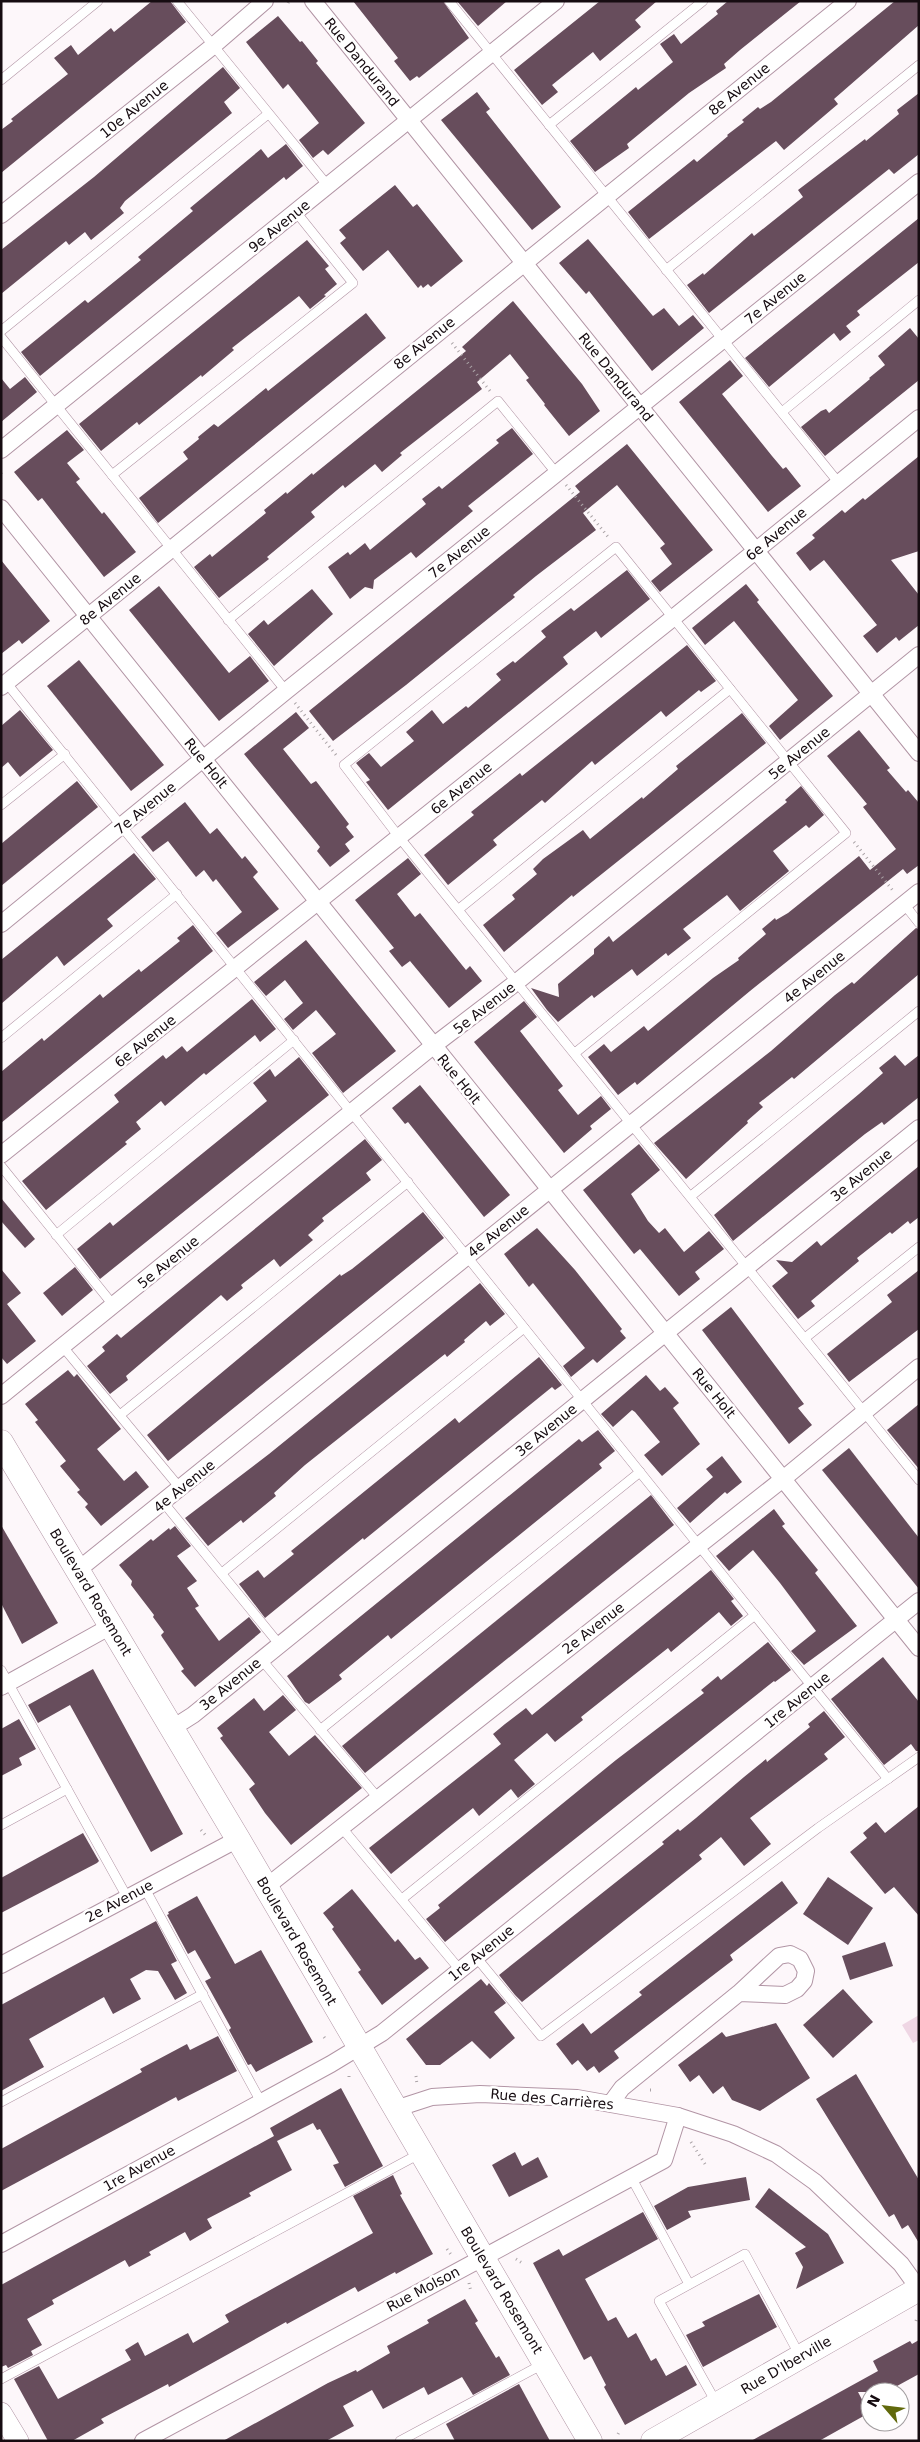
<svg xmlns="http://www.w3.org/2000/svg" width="920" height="2442" viewBox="0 0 920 2442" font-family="'DejaVu Sans',sans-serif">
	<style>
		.green { fill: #efd6e4 }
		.building { fill: #674d5c }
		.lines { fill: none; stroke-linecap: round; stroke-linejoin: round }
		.service-casing { stroke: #b295a5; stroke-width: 10 }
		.minor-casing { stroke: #b295a5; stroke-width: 18 }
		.tertiary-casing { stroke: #b295a5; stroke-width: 22 }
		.secondary-casing { stroke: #b295a5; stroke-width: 25 }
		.path { stroke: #aaa3a6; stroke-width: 3; stroke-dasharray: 1 4; stroke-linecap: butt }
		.service { stroke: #fff; stroke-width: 9 }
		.minor { stroke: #fff; stroke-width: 16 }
		.tertiary { stroke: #fff; stroke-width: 21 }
		.secondary { stroke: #fff; stroke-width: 24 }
		.labels { text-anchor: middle; stroke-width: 5; stroke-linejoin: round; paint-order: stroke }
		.street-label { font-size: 14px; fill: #160c11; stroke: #fff }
	</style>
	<rect width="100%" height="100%" fill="#fdf7fa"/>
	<path class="green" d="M919,2015V2040L913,2043L902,2025Z"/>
	<g class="building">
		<path d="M152,1H170L186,22L1,173V130L13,121L11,119L68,74L54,58L71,45L78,55L111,28L114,32Z"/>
		<path d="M353,1H443L469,38L419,78L417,76L410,81L394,61L398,58Z"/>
		<path d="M457,1H507L478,26Z"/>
		<path d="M600,1H657L635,20L641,27L600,61L593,52L552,85L558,92L542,105L514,70Z"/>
		<path d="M728,1H801L740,50L724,64L726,68L689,93L627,144L629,148L595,172L570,141L636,87L638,90L673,62L660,44L674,34L681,44L718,14L716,11Z"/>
		<path d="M895,1H919V25L834,99L838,104L784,150L776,141L649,239L628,212L694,159L697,162L728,136L727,135L744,122L742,120L758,107L760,109L771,102Z"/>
		<path d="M278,16L300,42L302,41L318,61L316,63L365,123L328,155L323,150L313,158L299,140L319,123L288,84L283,89L246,42Z"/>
		<path d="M223,67L240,88L224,102L232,113L125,201L120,208L124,213L91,240L85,232L69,245L66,241L1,294V250L94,177Z"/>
		<path d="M477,92L490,109L486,112L561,207L532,230L441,120Z"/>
		<path d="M919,93V154L894,174L889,169L709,313L687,285L703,273L704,275L752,233L754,236L803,197L798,190L865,139L866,141L899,114L897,110Z"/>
		<path d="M286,144L303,166L286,180L284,177L40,376L21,352L85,300L88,303L141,260L138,257L193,211L190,208L261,149L268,158Z"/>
		<path d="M395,185L413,207L417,204L463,261L431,287L428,284L423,288L421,285L418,288L388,250L363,271L340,243L346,238L339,230Z"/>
		<path d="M919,218V262L857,311L860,315L846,326L851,332L840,341L834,333L769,387L745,358Z"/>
		<path d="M588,239L653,316L664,308L679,326L693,315L704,328L652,371L589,291L586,294L559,263Z"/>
		<path d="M307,240L329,266L325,269L337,284L324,295L326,296L310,309L299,296L232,348L234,350L202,377L201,375L139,425L137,422L101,451L79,424Z"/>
		<path d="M513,301L582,384L600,411L569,436L544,405L545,404L526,380L529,378L510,354L477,382L482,389L400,453L402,455L382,472L375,464L345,488L343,485L311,512L315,517L267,557L269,559L219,598L194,567L210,554L212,557L228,544L266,513L264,510L286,492L287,494L312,473L313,475L466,351L462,347Z"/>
		<path d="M366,313L386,338L158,523L139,498L188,459L183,452L199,439L198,437L214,424L218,427L266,388L268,391Z"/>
		<path d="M910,328L919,339V380L825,456L801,427L821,411L826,409L829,413L870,379L869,378L885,365L878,356Z"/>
		<path d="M730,360L743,376L722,394L772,456L783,469L786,467L801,486L768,512L679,402Z"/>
		<path d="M25,377L37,392L1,422V378L10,389Z"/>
		<path d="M512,428L533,454L468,506L473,511L416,558L411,552L374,580L373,589L365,587L350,599L328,567L348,552L350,555L365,543L370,550L426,504L422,499L439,486L442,489L499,443L496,440Z"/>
		<path d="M67,430L84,450L67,463L80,479L76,482L102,514L104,512L136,552L104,577L42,498L38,501L14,472Z"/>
		<path d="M627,444L713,550L660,592L651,581L672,564L660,548L665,544L617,485L583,513L596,530L536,576L513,595L515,597L406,685L333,741L309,711L580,492L575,486Z"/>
		<path d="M919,456V551L891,560L919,595V625L899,641L896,637L877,653L863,636L877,625L824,560L810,571L796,553L815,538L812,535L842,510L845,513L863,498L865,500Z"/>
		<path d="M1,560L50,621L22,644L19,640L1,654Z"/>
		<path d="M627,570L650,599L601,638L596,631L563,657L568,664L388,810L366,782L370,780L356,763L369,753L381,767L414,741L406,732L432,710L443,724L466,706L468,708L501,680L496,674L513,661L515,663L546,637L541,631L571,608L574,611Z"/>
		<path d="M746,584L759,600L757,602L833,696L780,740L769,726L798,700L734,621L705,645L692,628Z"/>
		<path d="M159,586L229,673L250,656L269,681L219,721L129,610Z"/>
		<path d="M312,589L333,614L274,666L248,634L264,620L268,625Z"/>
		<path d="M687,645L716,681L701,692L699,690L666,717L661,711L595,765L592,761L545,803L542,800L493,840L497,845L448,885L424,855L474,815L471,812L520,773L522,776Z"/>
		<path d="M79,660L164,765L131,791L47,686Z"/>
		<path d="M20,710L53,750L20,777L8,762L1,768V726Z"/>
		<path d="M296,712L309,728L283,749L311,784L316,781L349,824L346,827L354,837L345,844L350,851L330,867L317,851L320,847L244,754Z"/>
		<path d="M742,713L766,743L573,897L572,895L504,952L483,925L515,899L512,895L537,874L533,869L543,859L583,830L590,839L642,797L643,799L678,769L676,766Z"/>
		<path d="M859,730L890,768L887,770L906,792L908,790L919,803V865L907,874L903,869L750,991L637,1085L635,1082L618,1095L588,1057L604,1044L611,1052L644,1026L648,1031L713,978L739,960L738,958L766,934L762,929L775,918L776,920L788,913L859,856L870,870L896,849L863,807L867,804L827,756Z"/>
		<path d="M77,781L98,807L1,886V844Z"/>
		<path d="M801,786L824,815L809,828L806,825L773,851L789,871L740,911L727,895L683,929L691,938L668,956L666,953L637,976L632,969L594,998L592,995L558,1022L547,1010L531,988L559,997L558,984L594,954V949L609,936L613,942L787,802L785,800Z"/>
		<path d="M185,802L210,834L217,828L242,859L245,856L258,872L253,877L279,909L228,948L216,933L242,912L216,879L213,882L204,870L196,877L168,841L153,852L141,837Z"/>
		<path d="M134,853L156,879L107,919L113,926L64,966L57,956L1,1004V960Z"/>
		<path d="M408,858L421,874L397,894L415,917L420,913L466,970L470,966L482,981L449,1008L410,961L402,967L389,951L394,948L355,900Z"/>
		<path d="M193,925L213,951L1,1123V1072L42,1038L44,1041L100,994L103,998L139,969L141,972L180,941L177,938Z"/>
		<path d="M916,928L919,929V974L794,1079L792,1077L759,1103L763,1107L747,1121L748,1123L686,1179L654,1143L771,1051L835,995L852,982L854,984Z"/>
		<path d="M306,940L396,1051L343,1093L312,1053L336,1034L316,1010L293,1030L284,1019L303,1003L285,980L266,996L254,982Z"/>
		<path d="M252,999L276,1029L260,1042L255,1035L206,1075L204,1073L165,1106L161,1101L136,1122L141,1129L125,1142L127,1144L46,1210L22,1181L119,1102L114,1095L163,1055L166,1059L182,1046L187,1052Z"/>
		<path d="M524,1001L537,1017L520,1031L563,1086L558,1090L578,1115L601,1096L611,1109L590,1126L592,1129L564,1153L474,1042Z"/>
		<path d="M895,1055L905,1066L919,1055V1097L884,1125L882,1122L865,1134L733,1241L714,1215L859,1094L883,1073L879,1068Z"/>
		<path d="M299,1057L329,1095L100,1279L77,1249L110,1222L113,1226L267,1101L253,1083L270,1069L275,1077Z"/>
		<path d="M420,1085L510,1195L484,1217L408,1122L405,1124L392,1108Z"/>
		<path d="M365,1139L382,1160L366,1173L371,1180L322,1218L324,1221L308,1235L313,1240L280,1267L274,1259L241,1285L243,1288L227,1301L221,1295L126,1376L128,1380L110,1394L87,1366L105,1351L102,1347L117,1334L121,1338Z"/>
		<path d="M639,1144L660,1170L631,1194L648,1221L659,1233L665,1228L684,1252L709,1231L724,1249L695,1272L700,1279L679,1296L640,1249L634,1254L583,1190Z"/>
		<path d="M919,1166V1217L910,1224L908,1221L892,1234L890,1232L857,1258L859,1261L811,1301L815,1306L798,1319L772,1286L788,1273L776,1260L792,1262L817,1241L821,1246Z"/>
		<path d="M1,1198L35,1239L25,1248L1,1221Z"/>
		<path d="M423,1212L444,1238L168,1461L147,1435L340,1274L341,1276L352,1269Z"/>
		<path d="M537,1228L575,1270L622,1329L620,1331L626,1338L597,1363L593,1359L571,1377L563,1366L585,1348L533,1283L529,1287L504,1254Z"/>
		<path d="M75,1267L93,1290L62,1316L43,1293Z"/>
		<path d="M1,1269L21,1293L7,1304L36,1341L7,1364L1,1357Z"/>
		<path d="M919,1270V1329L849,1382L827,1354L892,1302L887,1295Z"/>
		<path d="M480,1283L505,1314L490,1326L486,1321L464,1340L465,1342L454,1351L447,1357L445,1354L305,1465L274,1493L276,1496L243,1523L241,1520L208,1546L185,1518L269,1454Z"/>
		<path d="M731,1307L804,1404L798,1408L812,1425L789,1444L702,1330Z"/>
		<path d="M539,1357L562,1385L555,1390L552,1387L364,1540L363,1538L265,1618L239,1584L258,1570L264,1578L294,1554L291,1551L455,1418L459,1423Z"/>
		<path d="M68,1370L74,1377L77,1374L121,1429L97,1449L124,1481L136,1471L149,1487L101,1526L85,1507L88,1504L77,1492L80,1490L60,1466L66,1461L35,1422L38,1420L25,1404Z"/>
		<path d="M646,1375L660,1391L665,1387L679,1403L673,1408L700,1444L662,1476L644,1455L660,1442L635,1412L632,1410L613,1427L601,1414Z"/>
		<path d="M919,1404V1469L887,1430Z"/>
		<path d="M598,1430L615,1451L599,1464L602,1468L391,1639L388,1635L339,1675L342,1679L325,1692L309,1704L305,1702L287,1676L292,1672L579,1439L582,1442Z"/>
		<path d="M849,1448L919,1538V1589L822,1470Z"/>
		<path d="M722,1456L742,1482L727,1494L725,1492L690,1523L677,1508L713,1477L706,1469Z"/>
		<path d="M651,1495L674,1525L365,1773L342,1746Z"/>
		<path d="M774,1509L785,1524L782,1526L818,1570L815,1573L857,1626L804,1665L791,1651L816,1631L780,1583L753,1550L729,1571L716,1556Z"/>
		<path d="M1,1525L58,1623L22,1644L1,1603Z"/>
		<path d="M175,1526L191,1546L177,1556L197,1581L187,1588L199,1606L195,1608L219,1641L249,1617L261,1632L195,1687L181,1671L184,1669L162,1637L161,1635L164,1632L153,1617L154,1615L131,1585L132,1581L119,1565L151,1539L153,1541L169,1528L170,1530Z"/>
		<path d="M711,1570L734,1599L731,1601L743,1616L731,1626L719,1612L671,1652L668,1648L581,1717L583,1720L555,1742L547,1733L514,1760L535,1784L518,1798L511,1789L479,1816L473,1808L391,1874L369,1848L501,1744L493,1734L505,1724L526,1708L532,1715Z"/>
		<path d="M768,1642L791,1670L775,1682L774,1681L445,1942L426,1919L440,1908L438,1905L616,1760L704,1693L701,1690L718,1676L721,1680Z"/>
		<path d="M883,1657L919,1702V1751H916L911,1744L884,1765L831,1699Z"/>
		<path d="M93,1669L183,1834L151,1852L70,1705L38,1723L28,1705Z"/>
		<path d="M283,1695L296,1710L269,1732L289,1756L315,1735L362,1788L291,1845L265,1813L249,1789L255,1784L220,1738L223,1736L217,1728L254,1698L264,1711Z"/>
		<path d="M824,1711L845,1737L824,1754L828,1759L750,1818L771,1844L744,1866L721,1837L699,1855L702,1859L522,2002L515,1995L499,1975L664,1844L662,1842L678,1829L680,1831L696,1818L744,1777L766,1759L767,1762L810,1727L808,1724Z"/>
		<path d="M19,1719L36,1749L19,1758L22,1765L1,1776V1729Z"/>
		<path d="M919,1806V1916L894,1887L885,1894L850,1852L867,1838L863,1833L876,1822L885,1833Z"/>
		<path d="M83,1833L99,1861L97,1863L1,1913V1878Z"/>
		<path d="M828,1877L873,1908L848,1945L803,1914Z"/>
		<path d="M782,1881L798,1903L730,1955L733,1960L614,2051L619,2058L599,2073L594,2066L587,2071L578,2060L572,2065L556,2044L583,2023L591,2034L642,1995L639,1992Z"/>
		<path d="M352,1889L395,1942L398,1939L415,1960L420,1957L429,1968L382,2005L358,1972L361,1970L332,1929L334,1927L323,1913Z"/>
		<path d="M197,1896L235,1964L261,1950L313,2042L256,2072L251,2064L248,2065L229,2030L231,2028L205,1981L211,1978L195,1950L188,1954L167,1915L169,1914L168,1912Z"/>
		<path d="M156,1921L177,1961L171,1964L187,1993L175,2000L158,1971L146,1970L130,1979L141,1999L113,2014L104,1997L29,2039L44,2067L1,2091V2005Z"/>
		<path d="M885,1942L893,1966L850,1980L842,1956Z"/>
		<path d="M481,1979L487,1986L489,1983L506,2003L494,2012L515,2038L490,2059L472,2041L440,2065H426L406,2039Z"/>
		<path d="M843,1989L873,2022L833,2058L803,2025Z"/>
		<path d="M776,2023L810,2078L760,2111L732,2100L723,2086L713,2094L699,2075L690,2082L678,2065L722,2032L726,2037Z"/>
		<path d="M218,2036L237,2071L178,2101L176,2097L1,2191V2149L142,2072L140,2069L187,2044L190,2050Z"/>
		<path d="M856,2074L919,2180V2243L908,2225L902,2229L894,2214L889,2217L816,2099Z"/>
		<path d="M341,2088L383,2166L345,2187L333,2165L339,2163L334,2154L320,2129L317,2130L313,2123L277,2141L292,2170L249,2193L251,2196L207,2219L212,2228L190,2241L185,2232L149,2252L151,2255L129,2267L125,2260L52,2300L54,2304L27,2319L42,2345L31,2351L33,2355L8,2368L6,2365L1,2367V2285L274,2136L270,2128Z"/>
		<path d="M515,2152L522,2166L538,2157L548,2177L509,2197L492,2165Z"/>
		<path d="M393,2175L402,2194L400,2195L433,2254L396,2274L395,2272L358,2292L355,2287L287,2324L286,2322L169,2387L168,2384L101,2419L104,2423L72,2441H48L14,2379L39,2366L58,2399L131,2360L125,2350L138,2342L145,2356L188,2333L193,2343L229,2322L225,2315L373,2233L353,2196Z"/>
		<path d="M746,2177L750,2200L688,2211L691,2217L667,2230L654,2206L688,2187Z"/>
		<path d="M769,2188L828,2234L844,2263L796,2289L803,2267L795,2253L806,2247L755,2207Z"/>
		<path d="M643,2212L658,2239L585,2279L608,2321L616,2317L628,2338L636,2333L651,2361L656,2358L666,2376L686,2365L697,2385L625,2425L604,2387L606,2385L591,2356L584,2360L533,2263L559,2249L563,2256Z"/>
		<path d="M759,2294L777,2327L703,2367L686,2335L705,2326L702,2322Z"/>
		<path d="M465,2299L478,2321L475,2323L496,2358L499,2356L510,2375L473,2395L462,2377L428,2395L424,2387L383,2409L372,2390L343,2406L354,2426L326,2441H223L328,2383L356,2370L357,2372L390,2353L387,2346L429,2323L427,2320Z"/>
		<path d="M919,2340V2374L886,2392H858L869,2413L819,2441H751L878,2371L873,2361L910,2341L912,2344Z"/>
		<path d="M519,2384L550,2441H455L446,2424Z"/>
	</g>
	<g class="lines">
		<defs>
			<g id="service">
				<path d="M177,1L328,186"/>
				<path d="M449,1L838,482"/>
				<path d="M1,80L98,1"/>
				<path d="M549,125L703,1"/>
				<path d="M666,270L919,65"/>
				<path d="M1,331L268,114"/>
				<path d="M1,337L286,691"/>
				<path d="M782,412L919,300"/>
				<path d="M112,475L353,283L296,212"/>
				<path d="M228,620L498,401L557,474"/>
				<path d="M5,681L802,1674L888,1779"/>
				<path d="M1,805L65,754"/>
				<path d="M904,904L919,923"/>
				<path d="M459,909L730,689"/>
				<path d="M1,1038L177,894"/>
				<path d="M575,1053L846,833L616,547L344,765L399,837L919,1480"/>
				<path d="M1,1166L114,1306"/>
				<path d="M691,1196L919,1011"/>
				<path d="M56,1235L294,1040"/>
				<path d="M805,1338L919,1247"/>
				<path d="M63,1347L180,1488"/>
				<path d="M120,1415L408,1182"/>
				<path d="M163,1502L279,1644"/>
				<path d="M222,1573L524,1328"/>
				<path d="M261,1659L378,1798"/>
				<path d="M1,1670L127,1897"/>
				<path d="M320,1730L640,1472"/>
				<path d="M1,1825L67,1789"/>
				<path d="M342,1828L460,1970"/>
				<path d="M144,1887L261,2102"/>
				<path d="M402,1899L755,1615"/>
				<path d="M476,1957L541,2036L818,1828L919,1757"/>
				<path d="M1,2102L203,1994"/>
				<path d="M631,2177L689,2284"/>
				<path d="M1,2379L421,2153"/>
				<path d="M717,2404L659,2301L745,2254L800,2356"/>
				<path d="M400,2441L543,2364"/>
			</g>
			<g id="minor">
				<path d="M313,1L919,753"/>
				<path d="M1,215L213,46L265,1"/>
				<path d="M1,450L556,1"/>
				<path d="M1,508L919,1648"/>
				<path d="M1,687L848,1"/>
				<path d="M1,924L286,691L919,182"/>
				<path d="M1,1155L673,618L919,418"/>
				<path d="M1,1396L433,1046L518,981L919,655"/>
				<path d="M78,1570L919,892"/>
				<path d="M1,1687L111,1626"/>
				<path d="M171,1729L193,1715L919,1128"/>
				<path d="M266,1887L783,1479L919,1367"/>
				<path d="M1,1965L238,1839"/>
				<path d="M611,2103L622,2088L739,1993L779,1956L790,1954L800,1959L806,1971L804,1981L797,1989L785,1995L739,1993"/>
				<path d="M395,2109L432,2097L480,2094L577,2098L678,2116L733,2134L776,2154L815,2182L901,2264L919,2289"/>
				<path d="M1,2244L331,2064L382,2033L919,1601"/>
				<path d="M143,2441L664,2160L678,2116"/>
			</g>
			<path id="tertiary" d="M1,2413L18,2441"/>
			<g id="secondary">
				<path d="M1,1442L238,1839L590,2441"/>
				<path d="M653,2441L919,2289"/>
			</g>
		</defs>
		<use href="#service" class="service-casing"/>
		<use href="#minor" class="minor-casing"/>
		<use href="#tertiary" class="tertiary-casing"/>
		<use href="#secondary" class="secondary-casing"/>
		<g class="path">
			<path d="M288,3L289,1"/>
			<path d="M452,343L490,391"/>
			<path d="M1,473L2,472"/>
			<path d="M566,485L609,538"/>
			<path d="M295,703L336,755"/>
			<path d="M854,842L894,892"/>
			<path d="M201,1830L207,1837"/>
			<path d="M324,2037L327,2041"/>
			<path d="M349,2076V2080"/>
			<path d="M416,2076L417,2085"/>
			<path d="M650,2090H653"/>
			<path d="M691,2142L705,2164"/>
			<path d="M447,2249L452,2256"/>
			<path d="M516,2259L522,2263"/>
			<path d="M469,2283L471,2292"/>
			<path d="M916,2321L917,2318"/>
			<path d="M618,2434L619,2432"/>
		</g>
		<use href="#service" class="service"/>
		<use href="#minor" class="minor"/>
		<use href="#tertiary" class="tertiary"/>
		<use href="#secondary" class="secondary"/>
	</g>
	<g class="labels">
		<g class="street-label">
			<text transform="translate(362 62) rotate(51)" y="5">Rue Dandurand</text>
			<text transform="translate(739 89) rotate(-39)" y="5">8e Avenue</text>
			<text transform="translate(134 109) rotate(-39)" y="5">10e Avenue</text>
			<text transform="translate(279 226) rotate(-39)" y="5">9e Avenue</text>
			<text transform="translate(775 298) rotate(-39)" y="5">7e Avenue</text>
			<text transform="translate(424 343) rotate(-39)" y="5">8e Avenue</text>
			<text transform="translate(616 377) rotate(51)" y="5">Rue Dandurand</text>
			<text transform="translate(776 534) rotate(-40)" y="5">6e Avenue</text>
			<text transform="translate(459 552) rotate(-39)" y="5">7e Avenue</text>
			<text transform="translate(110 599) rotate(-39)" y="5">8e Avenue</text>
			<text transform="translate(799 753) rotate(-39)" y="5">5e Avenue</text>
			<text transform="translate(206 763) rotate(51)" y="5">Rue Holt</text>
			<text transform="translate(461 788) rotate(-39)" y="5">6e Avenue</text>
			<text transform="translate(145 808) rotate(-39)" y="5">7e Avenue</text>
			<text transform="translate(814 977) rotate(-39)" y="5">4e Avenue</text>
			<text transform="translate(484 1008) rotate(-38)" y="5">5e Avenue</text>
			<text transform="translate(145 1041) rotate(-39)" y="5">6e Avenue</text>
			<text transform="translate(459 1079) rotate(51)" y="5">Rue Holt</text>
			<text transform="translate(861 1175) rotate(-39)" y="5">3e Avenue</text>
			<text transform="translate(498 1231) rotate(-39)" y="5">4e Avenue</text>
			<text transform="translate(168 1262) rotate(-39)" y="5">5e Avenue</text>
			<text transform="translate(714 1393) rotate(51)" y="5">Rue Holt</text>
			<text transform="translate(546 1430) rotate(-39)" y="5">3e Avenue</text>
			<text transform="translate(184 1486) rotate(-39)" y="5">4e Avenue</text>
			<text transform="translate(91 1592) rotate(59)" y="5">Boulevard Rosemont</text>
			<text transform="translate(593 1628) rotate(-38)" y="5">2e Avenue</text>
			<text transform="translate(230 1684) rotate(-39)" y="5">3e Avenue</text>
			<text transform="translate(797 1700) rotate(-39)" y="5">1re Avenue</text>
			<text transform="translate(119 1901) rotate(-28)" y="5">2e Avenue</text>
			<text transform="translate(297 1941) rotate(60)" y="5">Boulevard Rosemont</text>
			<text transform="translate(481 1953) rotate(-39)" y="5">1re Avenue</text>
			<text transform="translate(552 2099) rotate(5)" y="5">Rue des Carrières</text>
			<text transform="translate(139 2168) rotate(-29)" y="5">1re Avenue</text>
			<text transform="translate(423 2289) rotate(-28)" y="5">Rue Molson</text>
			<text transform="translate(502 2290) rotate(59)" y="5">Boulevard Rosemont</text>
			<text transform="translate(786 2365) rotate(-30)" y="5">Rue D'Iberville</text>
		</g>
	</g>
	<rect width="920" height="2442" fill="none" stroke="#160c11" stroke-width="5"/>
	<g transform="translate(885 2407) rotate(298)"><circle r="24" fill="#ffffff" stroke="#a29ea0"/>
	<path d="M0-4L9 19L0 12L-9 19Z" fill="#61690c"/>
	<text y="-8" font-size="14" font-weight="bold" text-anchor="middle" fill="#160c11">N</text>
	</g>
</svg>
